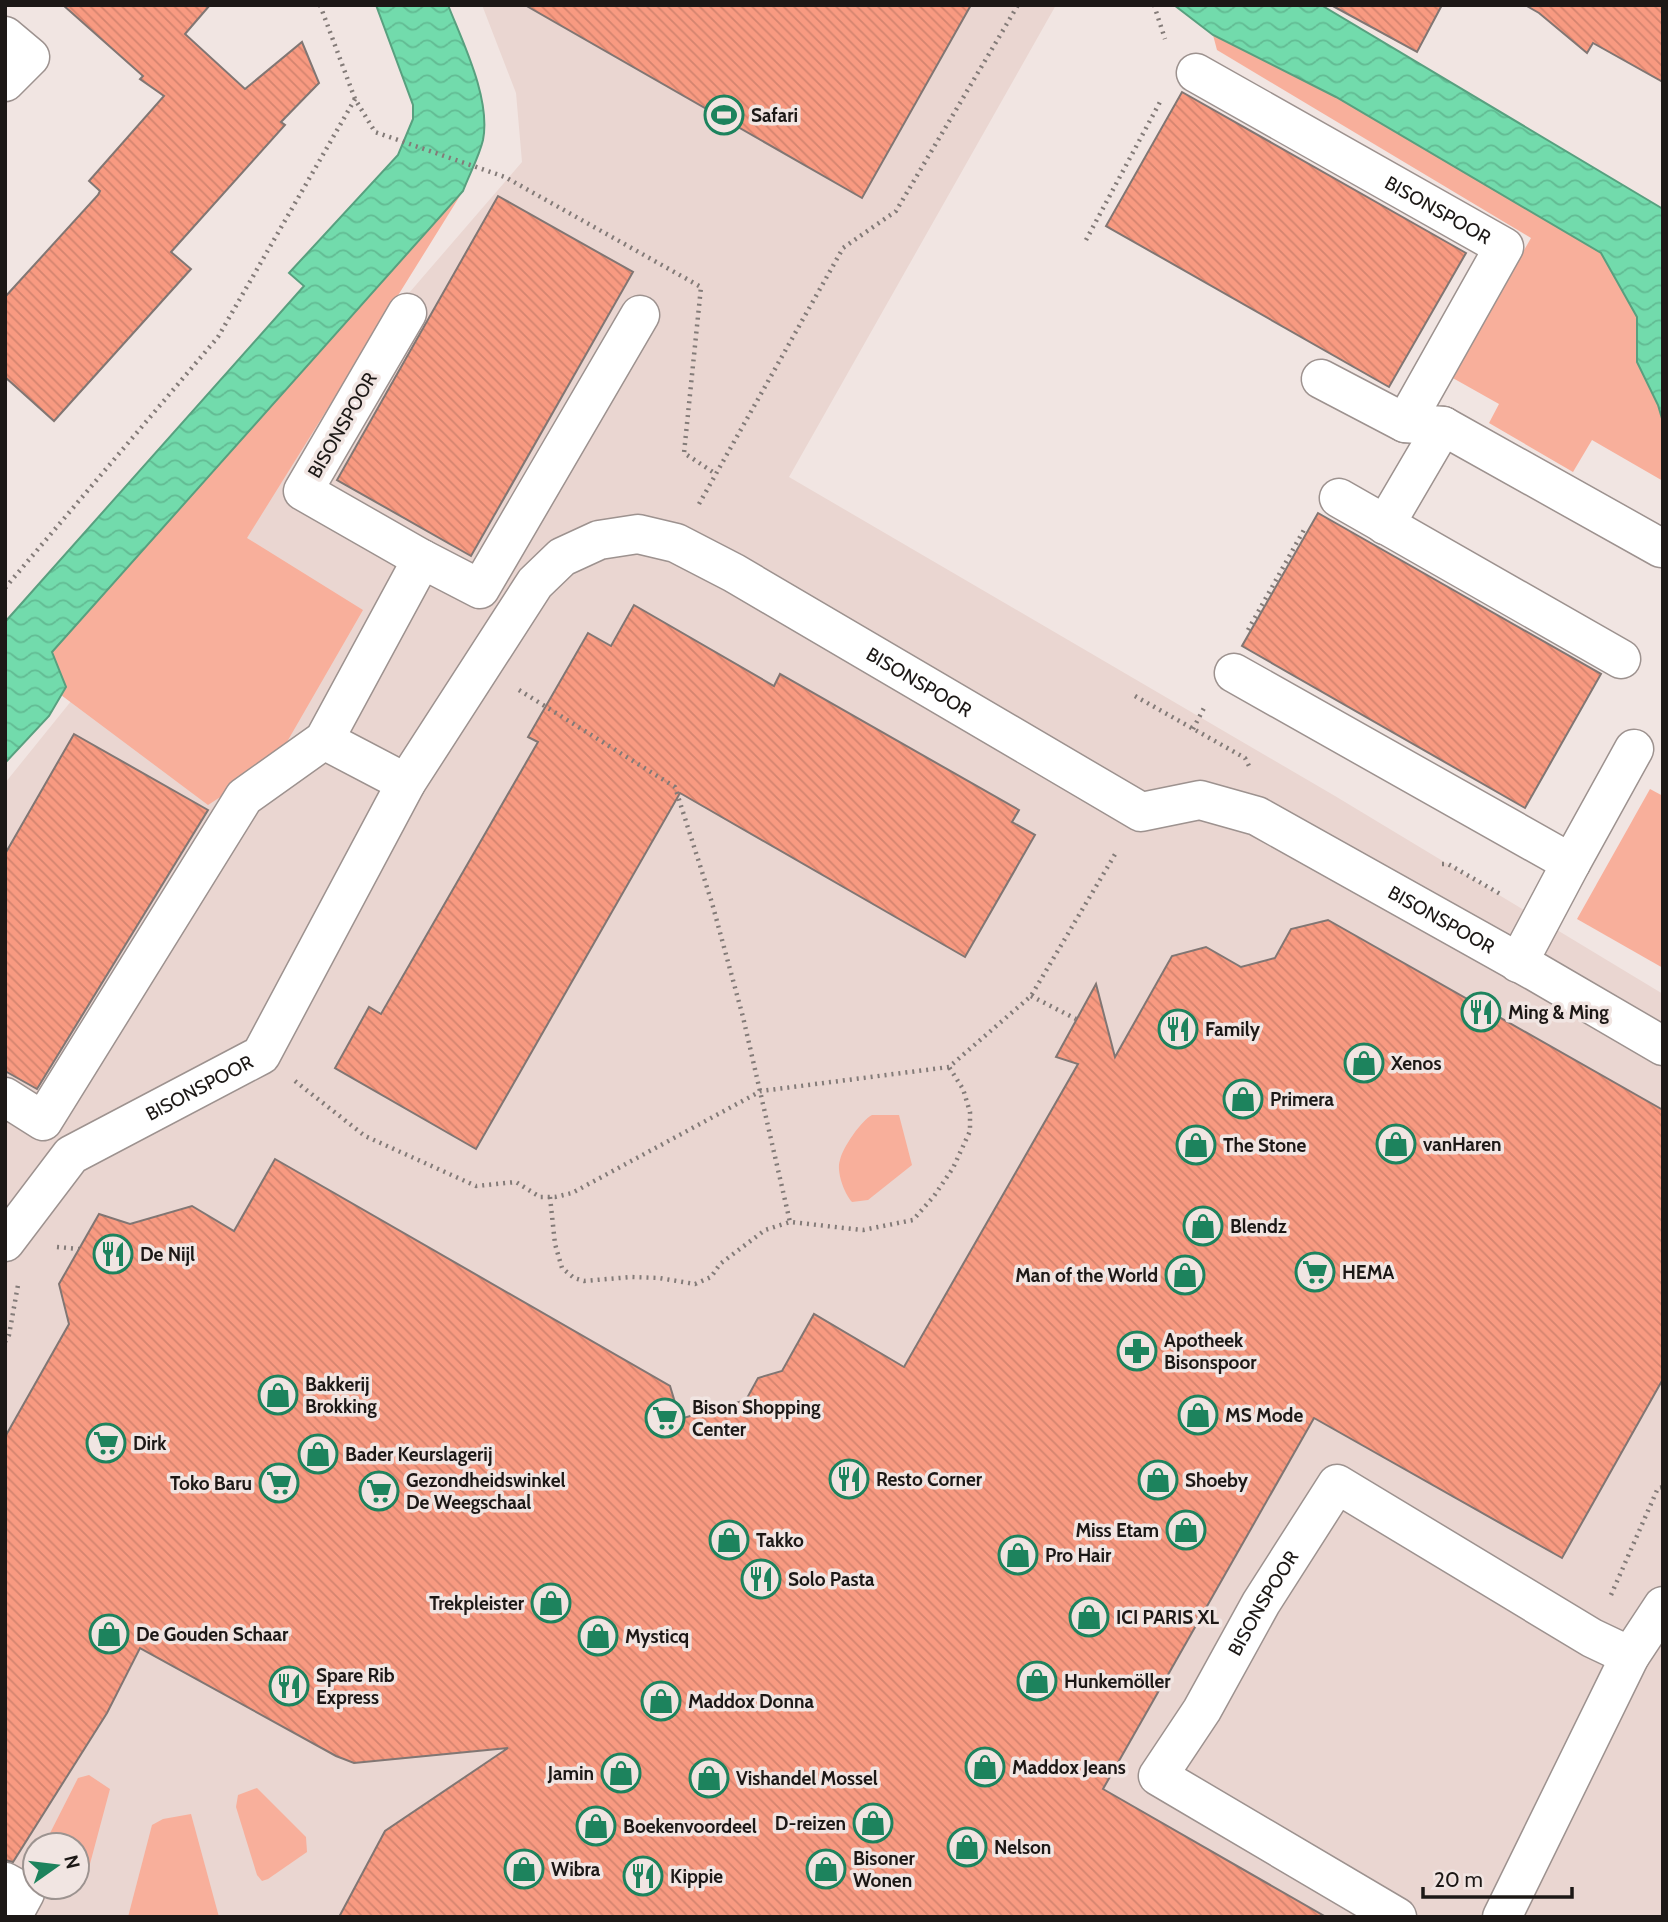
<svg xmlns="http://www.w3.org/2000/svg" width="1668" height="1922" viewBox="0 0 1668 1922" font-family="Cabin,sans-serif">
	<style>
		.built { fill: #ead6d1; fill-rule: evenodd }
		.green { fill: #f8af9b }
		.water { fill: url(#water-waves); stroke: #58a07f; stroke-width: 2 }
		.building { fill: url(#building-back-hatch); stroke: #817673; stroke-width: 2 }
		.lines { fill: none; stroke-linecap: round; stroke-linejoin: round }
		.minor-casing { stroke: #9d928f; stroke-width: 41 }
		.path { stroke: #837b78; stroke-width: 4.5; stroke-dasharray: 2 5; stroke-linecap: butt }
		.minor { stroke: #fff; stroke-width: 38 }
		.labels { text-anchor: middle; stroke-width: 7; stroke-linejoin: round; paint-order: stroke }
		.poi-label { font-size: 19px; font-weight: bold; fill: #1c1816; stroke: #f1e5e2; text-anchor: start }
		.street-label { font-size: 19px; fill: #1c1816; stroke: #f1e5e2 }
	</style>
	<defs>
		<pattern id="water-waves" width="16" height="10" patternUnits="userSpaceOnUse" patternTransform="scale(1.75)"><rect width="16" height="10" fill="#72dbac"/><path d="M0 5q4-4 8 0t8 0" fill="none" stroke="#62bb93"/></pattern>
		<pattern id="building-back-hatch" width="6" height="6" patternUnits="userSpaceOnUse" patternTransform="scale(1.75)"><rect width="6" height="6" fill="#f89a81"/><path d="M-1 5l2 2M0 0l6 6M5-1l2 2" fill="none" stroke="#d4846f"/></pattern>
	</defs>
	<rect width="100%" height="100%" fill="#f1e5e2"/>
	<path class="built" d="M482,5H1056L789,477L1335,796L1663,994V1917H5V783L277,446L522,162L516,93ZM35,1845H77V1887H35Z"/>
	<g class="green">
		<path d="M1213,35L1336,97L1601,253L1637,317V362L1658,405L1663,422V481L1592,440L1573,472L1489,423L1499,404L1451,377L1531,238L1217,50Z"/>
		<path d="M463,191L247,538L363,610L276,761L208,805L61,695L66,687L52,652Z"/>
		<path d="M1650,789L1663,796V968L1577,919Z"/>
		<path d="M872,1115H899L912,1165L868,1200L852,1202C844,1193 836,1171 840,1160C843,1147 861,1121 872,1115Z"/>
		<path d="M89,1775L110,1789L87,1875L77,1883V1845H44L78,1778Z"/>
		<path d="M257,1788L306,1837L307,1852L268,1879L262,1881L257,1875L236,1807L238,1795Z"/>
		<path d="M191,1814L219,1917H128L152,1825L163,1819Z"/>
	</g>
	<g class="water">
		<path d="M376,5H448C463,43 491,99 483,140C479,157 469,175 463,191L52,652L66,687L49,716L5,763V622L304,286L289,273L398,155L413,119V105Z"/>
		<path d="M1174,5H1321L1663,209V422L1658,405L1637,362V317L1601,253L1336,97L1213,35Z"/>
	</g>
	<g class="building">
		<path d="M63,5H210L185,34L245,89L302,42L319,83L281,122L285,125L171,252L191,269L54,421L5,377V297L98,195L100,191L89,181L164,96L140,79L143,76Z"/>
		<path d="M525,5H971L862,198Z"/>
		<path d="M1331,5H1442L1417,52Z"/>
		<path d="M1525,5H1663V82L1593,43L1587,53L1539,13Z"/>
		<path d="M1182,92L1466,253L1389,387L1106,226Z"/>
		<path d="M498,196L633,272L471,556L337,480Z"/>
		<path d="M1318,513L1601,674L1525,808L1242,646Z"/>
		<path d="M634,605L774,686L780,674L1019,810L1012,822L1035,835L965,957L680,793L476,1149L335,1068L369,1007L381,1014L538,742L528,737L588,633L611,646Z"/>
		<path d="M74,734L208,810L37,1089L5,1071V854Z"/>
		<path d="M1328,920L1663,1110V1379L1562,1558L1314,1418L1103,1789L1326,1917H339L385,1831L508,1748L354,1763L336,1756L140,1648L107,1713L13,1862L5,1860V1437L69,1324L59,1284L99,1214L130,1224L192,1206L234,1231L275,1159L670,1386L680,1419L746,1400L758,1378L782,1371L814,1314L904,1367L1078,1064L1056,1057L1096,984L1115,1057L1172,956L1206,947L1241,967L1275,958L1291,929Z"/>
	</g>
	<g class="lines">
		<defs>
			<g id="minor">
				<path d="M5,36L30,57L5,82"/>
				<path id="s1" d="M1196,73L1504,247L1405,423L1443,426L1661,548"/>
				<path d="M407,313L303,491L422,559"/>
				<path d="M1321,379L1405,423"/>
				<path d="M1339,498L1621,659"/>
				<path d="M1385,525L1443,426"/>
				<path d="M1234,673L1571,863L1634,749"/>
				<path d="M324,740L406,783"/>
				<path d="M1518,963L1571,863"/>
				<path d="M5,1097L43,1121L244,797L324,740L422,559L480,589L640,315"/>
				<path id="s2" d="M5,1242L71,1155L261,1055L406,783L535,583L562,557L599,540L638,534L676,543L734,573L1141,812L1200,800L1257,816L1536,972L1663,1046"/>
				<path d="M5,1882L25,1893L12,1917"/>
				<path id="s3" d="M1397,1917L1158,1776L1202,1710L1261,1603L1337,1484L1592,1638L1630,1656"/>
				<path d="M1502,1917L1630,1656L1663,1606"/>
			</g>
		</defs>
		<use href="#minor" class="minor-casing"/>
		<g class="path">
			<path d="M320,5L355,99L375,132L505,177L701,287L684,453L716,474"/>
			<path d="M1154,5L1165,39"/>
			<path d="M1086,240L1160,102"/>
			<path d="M699,504L843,248L896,211L1018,5"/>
			<path d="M5,588L218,337L355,99"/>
			<path d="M1248,630L1305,528"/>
			<path d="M519,690L675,787L712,903L743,1017L790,1222"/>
			<path d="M1135,696L1245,758L1249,766"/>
			<path d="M1193,729L1204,708"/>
			<path d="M1442,864H1448L1502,895"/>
			<path d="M1031,996L1076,1019"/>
			<path d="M295,1081L365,1136L476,1186L516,1182L540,1197H555L572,1193L761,1091L949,1067L1031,996L1117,851"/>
			<path d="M550,1197L555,1244L562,1268L574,1278L584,1281L631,1277L659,1278L695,1284L711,1277L720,1264L765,1230L790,1222L863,1230L913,1220L934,1196L953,1168L970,1131V1112L963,1089L949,1067"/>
			<path d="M57,1247L79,1249"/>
			<path d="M5,1342L9,1335L18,1285"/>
			<path d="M1611,1595L1658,1488L1663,1487"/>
		</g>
		<use href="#minor" class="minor"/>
	</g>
	<defs>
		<symbol id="stadium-ring" viewBox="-11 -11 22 22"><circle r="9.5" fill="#f1e5e2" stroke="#1d835d" stroke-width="1.5"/><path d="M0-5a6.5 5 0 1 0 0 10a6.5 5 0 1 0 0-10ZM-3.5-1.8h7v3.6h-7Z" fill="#1d835d"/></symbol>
		<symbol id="restaurant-ring" viewBox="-11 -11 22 22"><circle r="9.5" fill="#f1e5e2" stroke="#1d835d" stroke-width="1.5"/><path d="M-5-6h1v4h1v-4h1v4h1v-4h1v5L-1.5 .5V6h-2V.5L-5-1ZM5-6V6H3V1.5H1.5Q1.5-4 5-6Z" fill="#1d835d"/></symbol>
		<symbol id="shop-ring" viewBox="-11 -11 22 22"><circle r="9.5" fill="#f1e5e2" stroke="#1d835d" stroke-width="1.5"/><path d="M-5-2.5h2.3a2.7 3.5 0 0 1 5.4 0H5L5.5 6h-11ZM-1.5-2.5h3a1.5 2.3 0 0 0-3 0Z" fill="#1d835d"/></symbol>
		<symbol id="supermarket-ring" viewBox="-11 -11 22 22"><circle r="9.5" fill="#f1e5e2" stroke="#1d835d" stroke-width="1.5"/><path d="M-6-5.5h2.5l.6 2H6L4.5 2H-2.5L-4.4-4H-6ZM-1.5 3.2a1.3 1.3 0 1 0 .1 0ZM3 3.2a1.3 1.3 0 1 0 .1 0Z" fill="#1d835d"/></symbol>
		<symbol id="pharmacy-ring" viewBox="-11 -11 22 22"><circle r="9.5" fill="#f1e5e2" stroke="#1d835d" stroke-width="1.5"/><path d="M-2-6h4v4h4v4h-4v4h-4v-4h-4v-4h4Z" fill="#1d835d"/></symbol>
	</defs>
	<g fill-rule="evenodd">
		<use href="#stadium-ring" x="702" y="93" width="44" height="44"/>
		<use href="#restaurant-ring" x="1459" y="990" width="44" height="44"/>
		<use href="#restaurant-ring" x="1156" y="1007" width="44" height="44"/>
		<use href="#shop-ring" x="1342" y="1041" width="44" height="44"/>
		<use href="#shop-ring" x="1221" y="1077" width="44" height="44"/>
		<use href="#shop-ring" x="1374" y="1122" width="44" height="44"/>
		<use href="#shop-ring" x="1174" y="1123" width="44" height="44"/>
		<use href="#shop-ring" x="1181" y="1204" width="44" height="44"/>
		<use href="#restaurant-ring" x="91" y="1232" width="44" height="44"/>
		<use href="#supermarket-ring" x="1293" y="1250" width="44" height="44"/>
		<use href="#shop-ring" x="1163" y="1253" width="44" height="44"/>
		<use href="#pharmacy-ring" x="1115" y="1329" width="44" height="44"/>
		<use href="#shop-ring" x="256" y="1373" width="44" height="44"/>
		<use href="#shop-ring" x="1176" y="1393" width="44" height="44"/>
		<use href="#supermarket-ring" x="643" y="1396" width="44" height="44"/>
		<use href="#supermarket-ring" x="84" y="1421" width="44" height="44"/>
		<use href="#shop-ring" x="296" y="1432" width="44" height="44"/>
		<use href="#restaurant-ring" x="827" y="1457" width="44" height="44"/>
		<use href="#shop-ring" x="1136" y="1458" width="44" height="44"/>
		<use href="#supermarket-ring" x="257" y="1461" width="44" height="44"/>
		<use href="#supermarket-ring" x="357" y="1469" width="44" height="44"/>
		<use href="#shop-ring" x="1164" y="1508" width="44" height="44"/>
		<use href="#shop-ring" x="707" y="1518" width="44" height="44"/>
		<use href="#shop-ring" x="996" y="1533" width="44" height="44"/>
		<use href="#restaurant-ring" x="739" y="1557" width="44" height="44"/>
		<use href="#shop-ring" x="529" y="1581" width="44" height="44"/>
		<use href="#shop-ring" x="1067" y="1595" width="44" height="44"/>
		<use href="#shop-ring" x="87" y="1612" width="44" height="44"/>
		<use href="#shop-ring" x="576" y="1614" width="44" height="44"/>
		<use href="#shop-ring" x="1015" y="1659" width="44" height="44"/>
		<use href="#restaurant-ring" x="267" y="1664" width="44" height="44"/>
		<use href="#shop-ring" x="639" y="1679" width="44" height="44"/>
		<use href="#shop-ring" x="963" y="1745" width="44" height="44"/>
		<use href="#shop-ring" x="599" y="1751" width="44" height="44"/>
		<use href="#shop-ring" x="687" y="1756" width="44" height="44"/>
		<use href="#shop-ring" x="851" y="1801" width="44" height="44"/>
		<use href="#shop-ring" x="574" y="1804" width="44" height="44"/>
		<use href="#shop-ring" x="945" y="1825" width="44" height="44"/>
		<use href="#shop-ring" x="502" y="1847" width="44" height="44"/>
		<use href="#shop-ring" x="804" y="1847" width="44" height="44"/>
		<use href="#restaurant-ring" x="621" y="1854" width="44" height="44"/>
	</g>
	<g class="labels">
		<g class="poi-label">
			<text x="751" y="122">Safari</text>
			<text x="1508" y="1019">Ming &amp; Ming</text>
			<text x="1205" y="1036">Family</text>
			<text x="1391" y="1070">Xenos</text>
			<text x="1270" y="1106">Primera</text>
			<text x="1423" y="1151">vanHaren</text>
			<text x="1223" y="1152">The Stone</text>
			<text x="1230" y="1233">Blendz</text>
			<text x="140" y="1261">De Nijl</text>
			<text x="1342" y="1279">HEMA</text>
			<text x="1158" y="1282" text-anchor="end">Man of the World</text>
			<text x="1164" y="1347">Apotheek<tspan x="1164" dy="22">Bisonspoor</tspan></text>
			<text x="305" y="1391">Bakkerij<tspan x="305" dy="22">Brokking</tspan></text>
			<text x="692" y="1414">Bison Shopping<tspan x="692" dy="22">Center</tspan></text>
			<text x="1225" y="1422">MS Mode</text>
			<text x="133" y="1450">Dirk</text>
			<text x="345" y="1461">Bader Keurslagerij</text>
			<text x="876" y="1486">Resto Corner</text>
			<text x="406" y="1487">Gezondheidswinkel<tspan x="406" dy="22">De Weegschaal</tspan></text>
			<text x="1185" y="1487">Shoeby</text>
			<text x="252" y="1490" text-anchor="end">Toko Baru</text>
			<text x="1159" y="1537" text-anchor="end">Miss Etam</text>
			<text x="756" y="1547">Takko</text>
			<text x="1045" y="1562">Pro Hair</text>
			<text x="788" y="1586">Solo Pasta</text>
			<text x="524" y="1610" text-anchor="end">Trekpleister</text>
			<text x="1116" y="1624">ICI PARIS XL</text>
			<text x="136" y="1641">De Gouden Schaar</text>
			<text x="625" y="1643">Mysticq</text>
			<text x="316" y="1682">Spare Rib<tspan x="316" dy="22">Express</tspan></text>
			<text x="1064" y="1688">Hunkemöller</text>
			<text x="688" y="1708">Maddox Donna</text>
			<text x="1012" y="1774">Maddox Jeans</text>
			<text x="594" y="1780" text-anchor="end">Jamin</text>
			<text x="736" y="1785">Vishandel Mossel</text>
			<text x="846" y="1830" text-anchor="end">D-reizen</text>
			<text x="623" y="1833">Boekenvoordeel</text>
			<text x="994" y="1854">Nelson</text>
			<text x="853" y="1865">Bisoner<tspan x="853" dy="22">Wonen</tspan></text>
			<text x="551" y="1876">Wibra</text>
			<text x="670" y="1883">Kippie</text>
		</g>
		<g class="street-label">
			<text dy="7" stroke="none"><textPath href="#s1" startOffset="278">BISONSPOOR</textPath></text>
			<text transform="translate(342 425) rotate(-60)" y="7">BISONSPOOR</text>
			<text dy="7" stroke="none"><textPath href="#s2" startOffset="1307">BISONSPOOR</textPath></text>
			<text dy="7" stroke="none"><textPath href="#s2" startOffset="1895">BISONSPOOR</textPath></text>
			<text dy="7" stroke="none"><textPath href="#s2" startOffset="254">BISONSPOOR</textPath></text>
			<text dy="7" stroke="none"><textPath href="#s3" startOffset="480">BISONSPOOR</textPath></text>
		</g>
	</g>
	<rect width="1668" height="1922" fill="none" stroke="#1c1816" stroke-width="14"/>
	<g transform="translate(56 1866) rotate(76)"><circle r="33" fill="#f1e5e2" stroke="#9c9390" stroke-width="2"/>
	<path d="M0-5L12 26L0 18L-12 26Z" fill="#1d835d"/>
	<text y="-10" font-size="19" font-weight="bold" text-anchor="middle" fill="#1c1816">N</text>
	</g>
	<path d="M1423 1887v10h149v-10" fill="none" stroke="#1c1816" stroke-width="3.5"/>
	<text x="1434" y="1887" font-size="21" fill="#1c1816" stroke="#f1e5e2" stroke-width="5" paint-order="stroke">20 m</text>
</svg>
